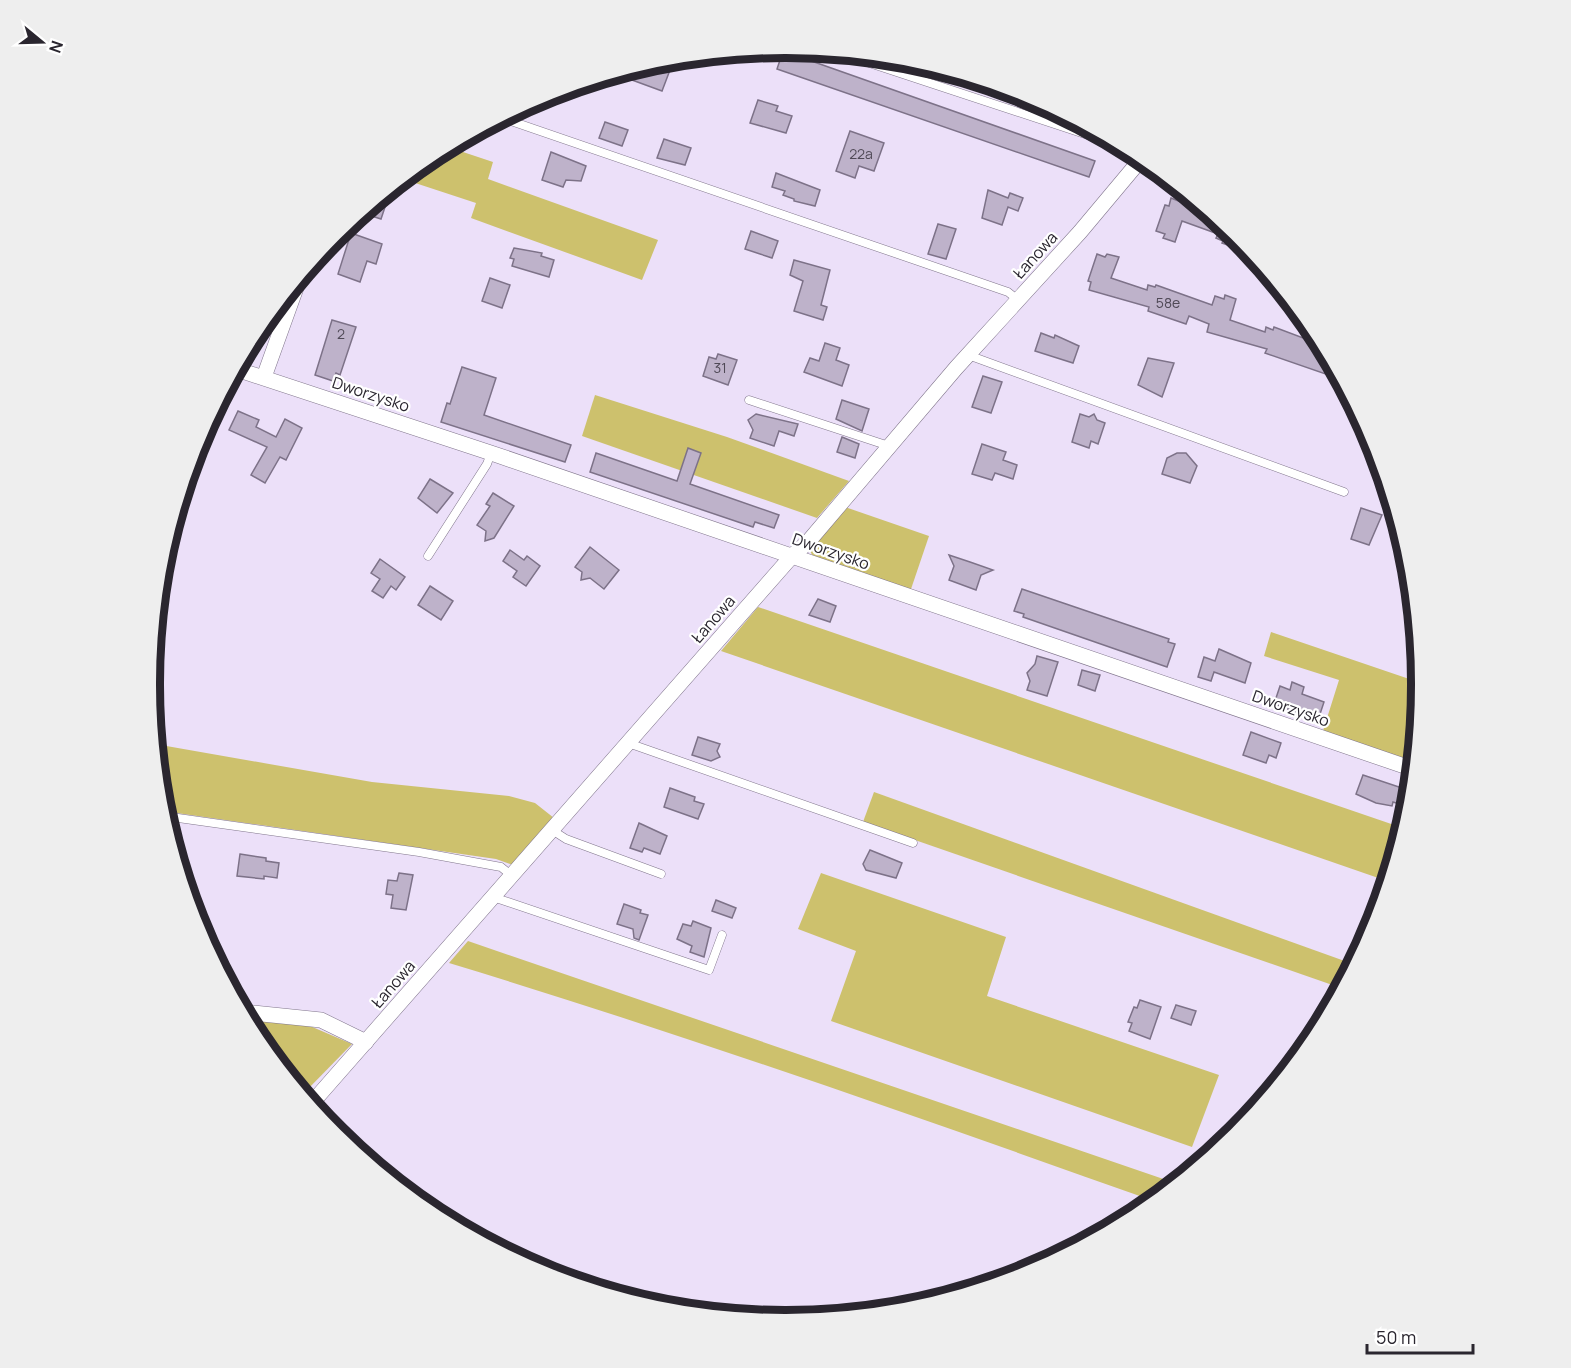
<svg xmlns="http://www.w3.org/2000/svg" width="1571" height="1368" viewBox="0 0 1571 1368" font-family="Manrope,sans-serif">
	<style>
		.green { fill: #cdc16d }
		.building { fill: #beb2ca; stroke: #7d7288; stroke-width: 1.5 }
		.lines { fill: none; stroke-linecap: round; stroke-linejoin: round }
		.service-casing { stroke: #81768c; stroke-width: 9 }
		.minor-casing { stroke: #81768c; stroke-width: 16 }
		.service { stroke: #fff; stroke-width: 8 }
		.minor { stroke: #fff; stroke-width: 15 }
		.labels { text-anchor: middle; stroke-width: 4.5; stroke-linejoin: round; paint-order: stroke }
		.number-label { font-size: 14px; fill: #4f4956 }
		.street-label { font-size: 16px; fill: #2a262f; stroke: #fff }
		.rim { fill: none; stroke: #2a262f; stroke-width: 8 }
	</style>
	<rect width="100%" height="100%" fill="#ece0f9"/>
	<g class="green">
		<path d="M880,57C945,64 1016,89 1074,120Z"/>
		<path d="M448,147L493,162L488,179L658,240L642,280L471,218L476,203L403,179L432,155Z"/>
		<path d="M595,395L727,437L849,481L817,518L582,436Z"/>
		<path d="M845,507L929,536L910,592L814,558L810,551Z"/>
		<path d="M758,607L1403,828L1387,881L721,651Z"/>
		<path d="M1271,632L1421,683L1414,764L1322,734L1339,680L1264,656Z"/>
		<path d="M155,744L372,782L509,796L535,803L554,818L513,865L496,859L163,811Z"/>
		<path d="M874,792L1353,964L1341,988L863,822Z"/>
		<path d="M821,873L1006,937L987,996L1219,1075L1192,1147L831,1021L856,951L798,929Z"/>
		<path d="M468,941L1175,1183L1154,1201C920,1118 686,1035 449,963Z"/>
		<path d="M247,1020L310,1026L352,1044L306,1091H301L257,1037Z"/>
	</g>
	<g class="building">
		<path d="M783,51L1095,161L1089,177L777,69Z"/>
		<path d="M652,63L670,70L662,91L632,80L636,68L648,71Z"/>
		<path d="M758,100L778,106L776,111L792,116L786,133L750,123Z"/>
		<path d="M605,122L628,130L622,146L599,138Z"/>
		<path d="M850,131L884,143L874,171L859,166L855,178L836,171Z"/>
		<path d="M664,139L691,148L685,165L657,158Z"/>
		<path d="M551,152L586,166L581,181L566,180L563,187L542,180Z"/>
		<path d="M776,173L820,190L815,206L794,201V199L783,195L785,191L772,187Z"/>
		<path d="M391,189L381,219L362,213L379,199Z"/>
		<path d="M988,190L1008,198L1010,193L1023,198L1018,211L1008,207L1002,225L982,218Z"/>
		<path d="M1171,198L1211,214L1235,235L1251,253L1222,243L1223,241L1216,238L1218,234L1182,221L1175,242L1163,238L1165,234L1156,231L1165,205L1169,206Z"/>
		<path d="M938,224L956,229L946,259L928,254Z"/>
		<path d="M751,231L778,241L772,258L745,249Z"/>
		<path d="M351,233L382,244L376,264L367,261L360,282L338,274Z"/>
		<path d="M514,248L542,253L541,256L554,260L549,277L512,266L514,259L510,258Z"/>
		<path d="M1097,254L1105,257L1107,254L1119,257L1111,278L1147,290L1148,285L1155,287L1156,285L1212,305L1215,296L1224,299L1225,295L1236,299L1230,320L1265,332L1266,327L1273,330L1274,327L1322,345L1340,379L1265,353L1267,349L1207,332L1209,324L1189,316L1186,324L1148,311L1149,307L1089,290L1091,282L1088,281Z"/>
		<path d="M794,260L830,270L821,305L827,307L823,320L794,311L803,281L790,275Z"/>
		<path d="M490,278L510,285L502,308L482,301Z"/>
		<path d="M332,320L356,327L340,375L336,373L333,381L315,375Z"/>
		<path d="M1041,333L1054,338L1055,335L1079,346L1073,363L1035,351Z"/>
		<path d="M825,343L840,348L836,360L849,365L842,386L804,372L810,358L819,361Z"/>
		<path d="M718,354L737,360L728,385L703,376L709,357L716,359Z"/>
		<path d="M1148,358L1174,363L1162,397L1138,385Z"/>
		<path d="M462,367L496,378L484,415L571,445L565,462L441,422L447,403L450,404Z"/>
		<path d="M983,376L1002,382L991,413L972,407Z"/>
		<path d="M842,400L869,409L862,431L836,419Z"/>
		<path d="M238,411L259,420L256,427L276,437L285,419L302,428L286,460L280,457L265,483L251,475L267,447L229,430Z"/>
		<path d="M756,414L798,424L794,436L779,431L774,446L750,438L753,430L748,420Z"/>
		<path d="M1080,414L1089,417L1094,414L1097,420L1105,423L1098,444L1091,441L1089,448L1072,442Z"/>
		<path d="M842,437L859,444L855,458L837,452Z"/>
		<path d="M982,444L1006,452L1003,460L1017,465L1013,479L995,473L992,480L972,474Z"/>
		<path d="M688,448L701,453L690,484L779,515L774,528L755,522L753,527L590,472L596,453L677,481Z"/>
		<path d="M1177,453H1186L1197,466L1190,483L1162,474L1167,458Z"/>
		<path d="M430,479L453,493L437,513L418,498Z"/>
		<path d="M493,493L514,506L494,538L485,541L486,531L477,525L490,506L486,504Z"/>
		<path d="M1361,508L1382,515L1369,545L1351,539Z"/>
		<path d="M590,547L619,570L604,589L590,578L581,580L582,572L575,567Z"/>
		<path d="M510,550L524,560L527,556L540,566L526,586L513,577L517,571L503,561Z"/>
		<path d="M949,555L970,562L993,570L981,575L976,590L949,580L954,566Z"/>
		<path d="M380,559L405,577L396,590L391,586L383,598L372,591L380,579L371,573Z"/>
		<path d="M430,586L453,601L441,620L418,605Z"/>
		<path d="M1022,589L1169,639L1168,642L1175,644L1167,667L1023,617L1024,614L1014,611Z"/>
		<path d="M818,599L836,606L830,622L809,615Z"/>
		<path d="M1219,649L1251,663L1245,683L1214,672L1211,681L1198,677L1204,657L1215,661Z"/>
		<path d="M1037,656L1058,662L1047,696L1027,690L1030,681L1027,673L1035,664Z"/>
		<path d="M1082,670L1100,675L1095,691L1078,685Z"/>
		<path d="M1292,682L1304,687L1302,694L1324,702L1318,720L1274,704L1280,686L1290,690Z"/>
		<path d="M1251,732L1281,743L1276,758L1269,755L1266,763L1243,755Z"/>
		<path d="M698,737L720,744L717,751L720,757L711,761L692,755Z"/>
		<path d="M1363,775L1411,791L1409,807L1393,802L1392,806L1376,803L1356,794Z"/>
		<path d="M670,788L695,797L694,801L704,804L698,819L664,807Z"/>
		<path d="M639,823L667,836L660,854L644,848L642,852L630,848Z"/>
		<path d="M870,850L902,863L896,878L866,870L863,864Z"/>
		<path d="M240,854L266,858V861L279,863L277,878L264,876V879L237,876Z"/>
		<path d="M399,873L413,875L406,910L391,908L393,895L386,894L388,880L397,881Z"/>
		<path d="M716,900L736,908L732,918L712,911Z"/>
		<path d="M624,904L641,910L640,913L648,915L639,940L634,938L633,929L617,924Z"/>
		<path d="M693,921L711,928L704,957L690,952L692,946L677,939L683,924L691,926Z"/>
		<path d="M1140,1000L1161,1007L1150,1039L1129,1031L1132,1023L1128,1022L1134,1007L1137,1008Z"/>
		<path d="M1176,1005L1196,1011L1191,1025L1171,1018Z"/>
	</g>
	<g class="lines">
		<defs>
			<g id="service">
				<path d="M842,54L1121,146L1142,157"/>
				<path d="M502,118L1008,292L1018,300"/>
				<path d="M968,355L1344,492"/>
				<path d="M749,400L889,446"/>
				<path d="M183,490L240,371"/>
				<path d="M428,556L487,464L491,453"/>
				<path d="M628,743L913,843"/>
				<path d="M164,816L419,852L501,867L512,876"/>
				<path d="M552,830L566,839L661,874"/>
				<path d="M493,897L709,970L722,935"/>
			</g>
			<g id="minor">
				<path d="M236,369L491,453L1413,769"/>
				<path d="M264,377L300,277"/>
				<path d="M243,1012L321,1020L366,1042"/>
				<path d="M311,1104L792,556L808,542L956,368L1080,232L1142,158"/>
			</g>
		</defs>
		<use href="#service" class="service-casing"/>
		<use href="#minor" class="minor-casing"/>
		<use href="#service" class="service"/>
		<use href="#minor" class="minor"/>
	</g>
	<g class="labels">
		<g class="number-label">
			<text x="861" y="159">22a</text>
			<text x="1168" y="308">58e</text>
			<text x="341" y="339">2</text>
			<text x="720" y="373">31</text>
		</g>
		<g class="street-label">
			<text transform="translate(1035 255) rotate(-48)" y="6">Łanowa</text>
			<text transform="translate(371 394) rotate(18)" y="6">Dworzysko</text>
			<text transform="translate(831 551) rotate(19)" y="6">Dworzysko</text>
			<text transform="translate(713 619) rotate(-49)" y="6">Łanowa</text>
			<text transform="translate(1291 708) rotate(19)" y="6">Dworzysko</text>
			<text transform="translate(393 984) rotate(-49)" y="6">Łanowa</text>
		</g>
	</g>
	<path d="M0 0H1571V1368H0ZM785 58H786A625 625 0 0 1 1411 683V685A625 625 0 0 1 786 1310H785A625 625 0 0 1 160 685V683A625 625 0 0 1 785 58Z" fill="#eee" fill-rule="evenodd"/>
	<path class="rim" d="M785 58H786A625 625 0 0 1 1411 683V685A625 625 0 0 1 786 1310H785A625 625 0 0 1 160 685V683A625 625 0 0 1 785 58Z"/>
	<g transform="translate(42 42) rotate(109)" stroke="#ffffff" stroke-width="4.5" paint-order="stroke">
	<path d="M0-4.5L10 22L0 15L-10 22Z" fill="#2a262f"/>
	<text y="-9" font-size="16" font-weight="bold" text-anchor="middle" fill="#2a262f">N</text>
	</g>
	<path d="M1367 1344v9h106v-9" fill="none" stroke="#2a262f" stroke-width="3"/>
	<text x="1376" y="1344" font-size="18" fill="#2a262f" stroke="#ffffff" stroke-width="4.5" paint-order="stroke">50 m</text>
</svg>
